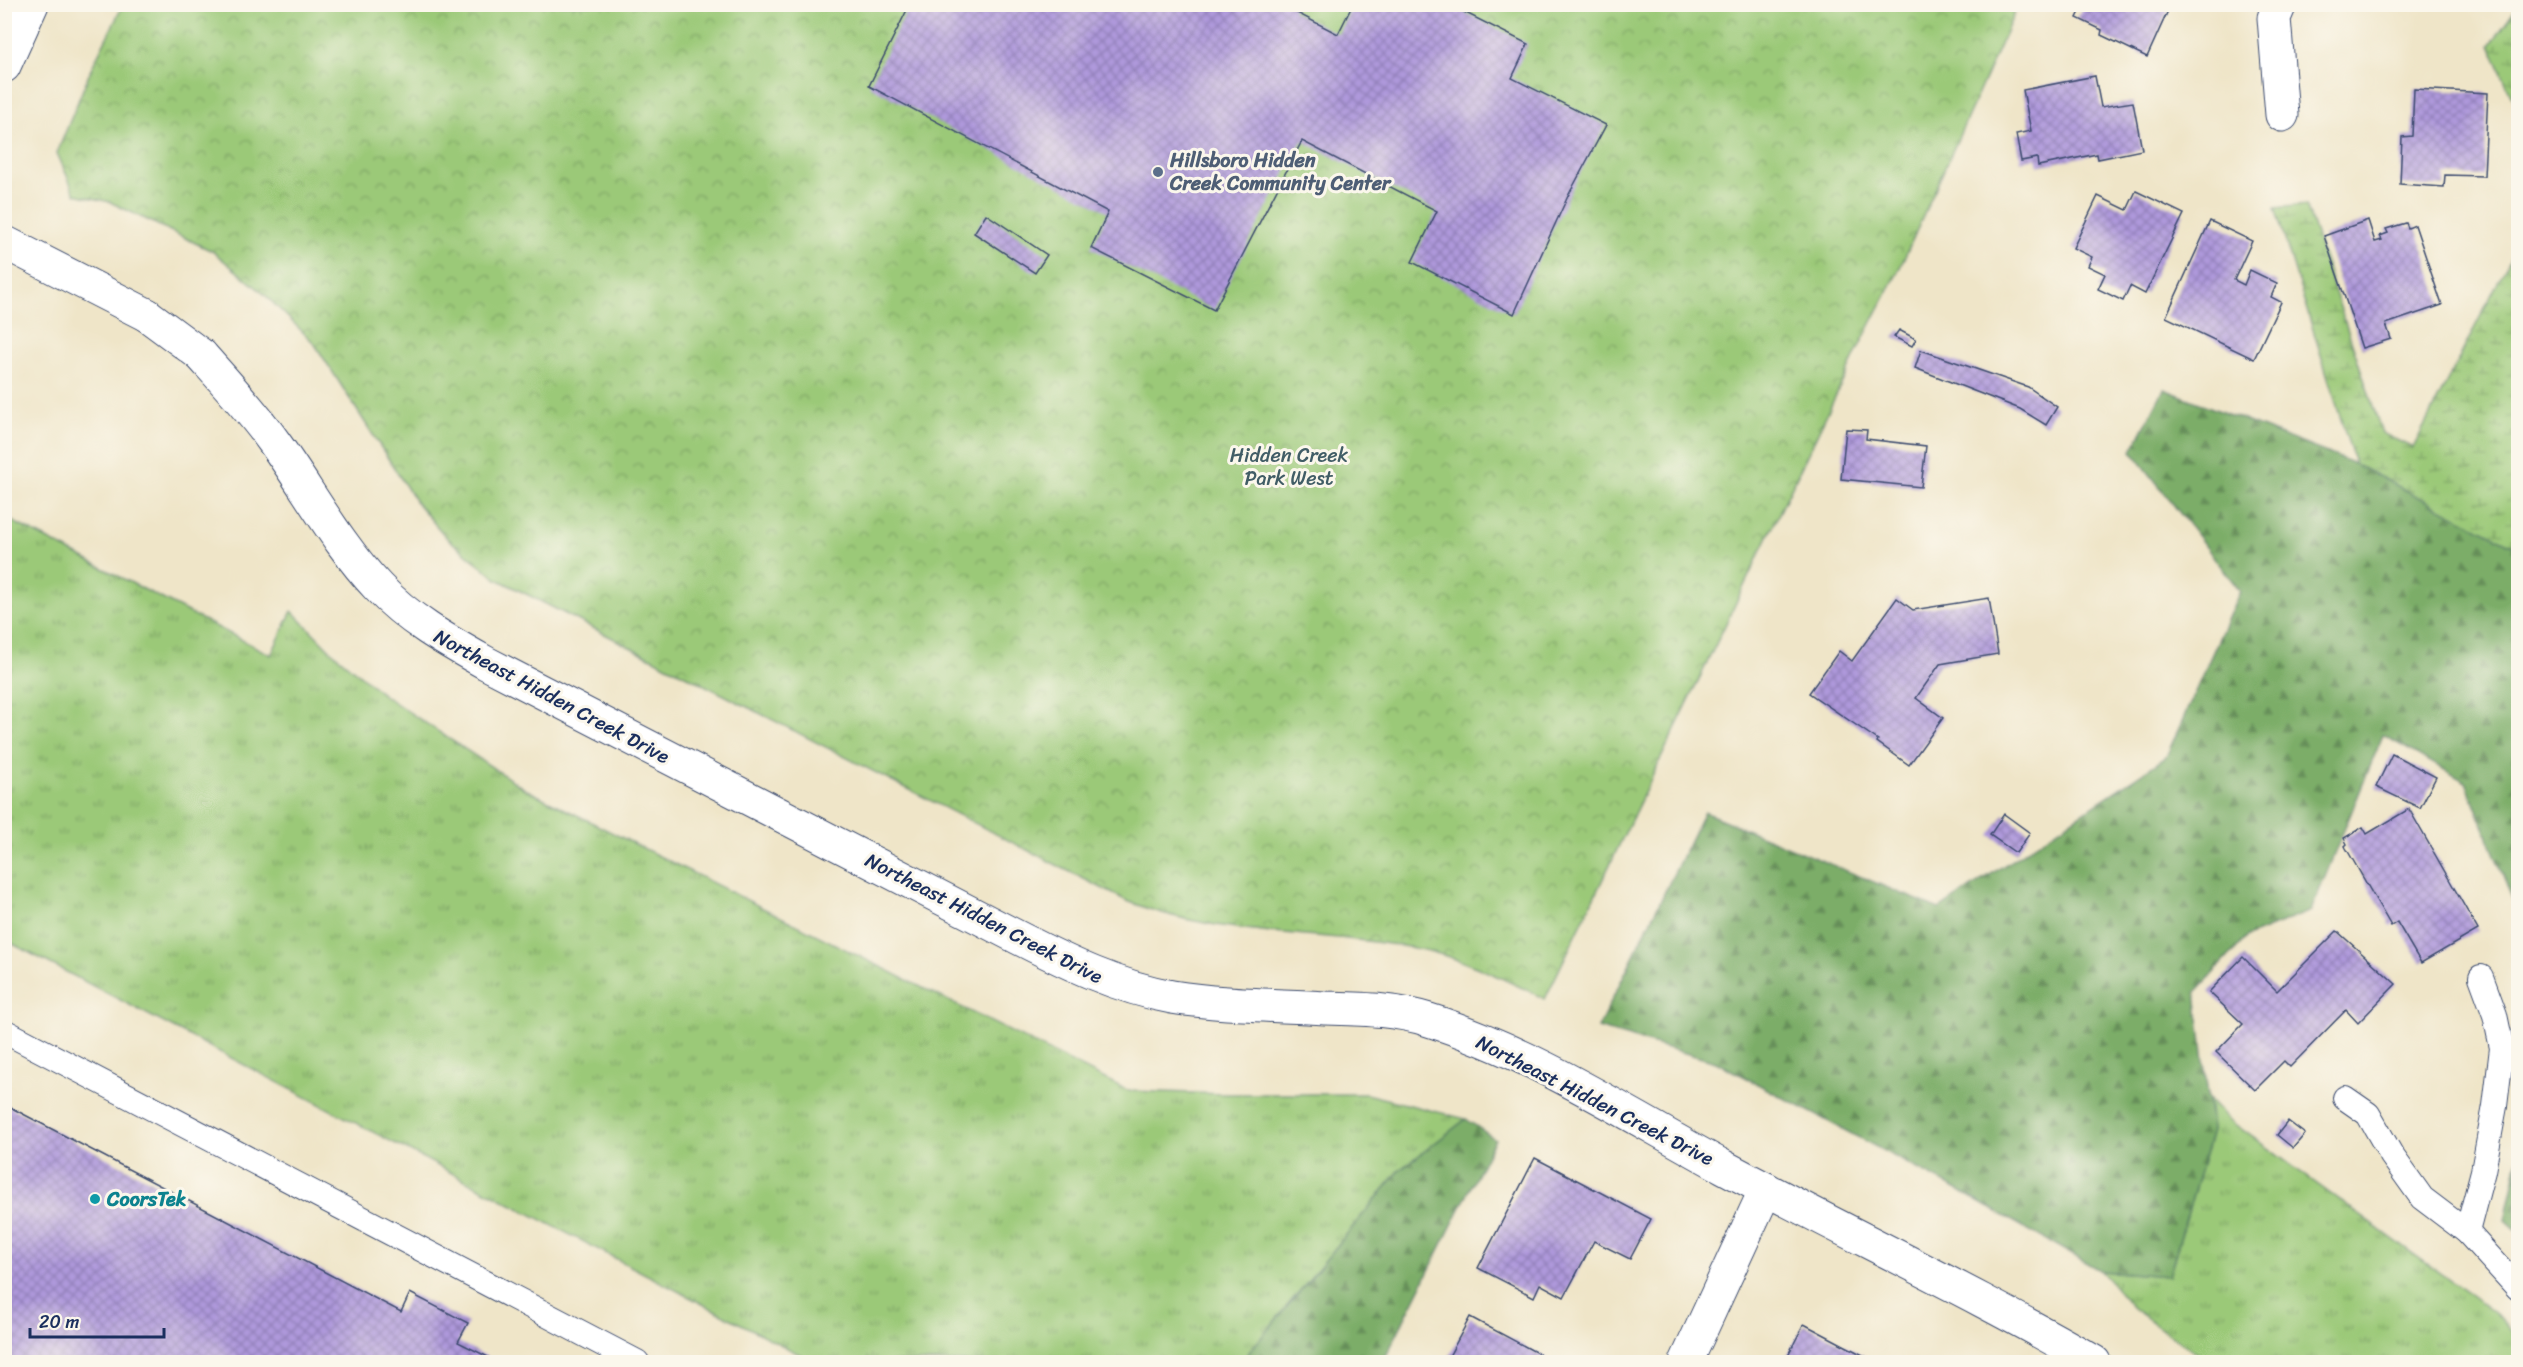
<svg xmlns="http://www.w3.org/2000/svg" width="2523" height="1367" viewBox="0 0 2523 1367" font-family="Sriracha,sans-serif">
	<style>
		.grass { fill: url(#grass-tufts); stroke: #5b7c6b; stroke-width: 1.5 }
		.forest { fill: url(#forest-firs); stroke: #4c6e63; stroke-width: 1.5 }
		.wetland { fill: url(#wetland-marsh); stroke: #5b7c6b; stroke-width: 1.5 }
		.park { fill: url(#park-crowns); stroke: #5b7c6b; stroke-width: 1.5 }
		.building { fill: url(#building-cross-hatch) }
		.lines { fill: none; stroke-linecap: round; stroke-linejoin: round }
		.service-casing { stroke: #3b4a6e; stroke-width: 26 }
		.minor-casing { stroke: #3b4a6e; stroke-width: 35 }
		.tertiary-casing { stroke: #3b4a6e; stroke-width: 35 }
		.service { stroke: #fff; stroke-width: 24 }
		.minor { stroke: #fff; stroke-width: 33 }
		.tertiary { stroke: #fff; stroke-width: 33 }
		.service-dot { fill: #5c6f8a; stroke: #fbf7ec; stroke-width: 2 }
		.culture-dot { fill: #0f9aa8; stroke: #fbf7ec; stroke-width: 2 }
		.labels { text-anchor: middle; stroke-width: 6; stroke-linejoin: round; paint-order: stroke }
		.service-label { font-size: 20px; font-weight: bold; fill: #4e5e75; stroke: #fbf7ec; text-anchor: start }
		.park-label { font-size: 20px; fill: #415d66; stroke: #fbf7ec }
		.street-label { font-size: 20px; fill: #1b2f5e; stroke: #fbf7ec }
		.culture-label { font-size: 20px; font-weight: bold; fill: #0d838f; stroke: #fbf7ec; text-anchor: start }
	</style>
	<defs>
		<pattern id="grass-tufts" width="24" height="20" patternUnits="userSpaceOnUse" patternTransform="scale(1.5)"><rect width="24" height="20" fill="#9bc978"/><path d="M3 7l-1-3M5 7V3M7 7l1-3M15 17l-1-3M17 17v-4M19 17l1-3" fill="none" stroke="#7ea466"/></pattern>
		<pattern id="forest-firs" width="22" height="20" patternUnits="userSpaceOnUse" patternTransform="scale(1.5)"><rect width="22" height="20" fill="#7cad68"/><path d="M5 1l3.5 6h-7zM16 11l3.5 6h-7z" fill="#658d59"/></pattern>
		<pattern id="wetland-marsh" width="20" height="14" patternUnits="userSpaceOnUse" patternTransform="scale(1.5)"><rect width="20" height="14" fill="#9bc978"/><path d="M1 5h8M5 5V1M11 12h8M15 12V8" fill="none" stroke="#7ea466"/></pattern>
		<pattern id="park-crowns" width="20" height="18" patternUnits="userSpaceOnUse" patternTransform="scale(1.5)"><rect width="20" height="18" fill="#9bc978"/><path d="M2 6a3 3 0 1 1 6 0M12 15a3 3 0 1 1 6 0" fill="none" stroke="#7ea466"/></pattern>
		<pattern id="building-cross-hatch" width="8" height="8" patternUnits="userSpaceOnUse" patternTransform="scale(1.5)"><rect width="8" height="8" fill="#af99db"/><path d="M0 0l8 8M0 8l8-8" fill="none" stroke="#8e7db5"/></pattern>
	</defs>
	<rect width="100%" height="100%" fill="#fbf7ec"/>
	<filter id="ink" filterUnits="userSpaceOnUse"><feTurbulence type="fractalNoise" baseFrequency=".0167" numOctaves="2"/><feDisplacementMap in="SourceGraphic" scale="12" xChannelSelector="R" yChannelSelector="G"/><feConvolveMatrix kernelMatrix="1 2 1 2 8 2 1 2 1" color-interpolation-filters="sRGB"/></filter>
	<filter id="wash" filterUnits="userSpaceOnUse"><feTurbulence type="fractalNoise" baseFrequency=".008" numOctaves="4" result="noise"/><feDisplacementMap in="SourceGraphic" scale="24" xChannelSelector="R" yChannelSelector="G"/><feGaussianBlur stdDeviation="1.35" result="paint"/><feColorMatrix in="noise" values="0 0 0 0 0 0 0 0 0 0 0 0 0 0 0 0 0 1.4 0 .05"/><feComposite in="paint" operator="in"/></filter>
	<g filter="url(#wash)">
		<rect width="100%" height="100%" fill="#efe5c8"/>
		<g class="grass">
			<path d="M4,517L271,655L292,611L330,650L385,696L525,789L1129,1091L1226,1094H1366L1466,1119L1399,1171L1241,1362H814L5,940Z"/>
			<path d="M2209,1099L2229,1120L2496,1314L2518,1339V1362H2209L2133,1308L2101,1271L2169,1276L2212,1131Z"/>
		</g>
		<g class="forest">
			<path d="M2164,389L2355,464L2518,548V913L2466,782L2383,735L2311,911L2247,937L2196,992L2212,1131L2169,1276L2101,1271L1965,1194L1716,1062L1598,1028L1704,812L1939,909L2166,757L2240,591L2132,451Z"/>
			<path d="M1466,1119L1495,1139L1383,1362H1241L1399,1171Z"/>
			<path d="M2518,1160V1232L2505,1220Z"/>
		</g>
		<g class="wetland">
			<path d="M2518,6V112L2490,45Z"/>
			<path d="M2306,205L2382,433L2413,448L2518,243V548L2355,464L2275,208Z"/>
		</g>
		<path class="park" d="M123,5H2018L1898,272L1863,339L1545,999C1504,979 1459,956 1414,948C1318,930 1218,938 1127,901L497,579L446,537L416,502L314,343L263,293L212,251L110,202L75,194L57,153L92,67Z"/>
		<g id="blocks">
			<g class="building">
				<path d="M910,4H1296L1293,11L1338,34L1353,4H1448L1528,44L1512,78L1606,125L1568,196L1514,314L1412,262L1437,211L1302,141L1214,310L1091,248L1108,212L869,86Z"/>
				<path d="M2084,4H2171L2147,57L2101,35L2102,30L2077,18Z"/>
				<path d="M2095,76L2101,107L2133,102L2142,150L2098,159L2097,154L2038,166L2037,158L2021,161L2016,134L2031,131L2023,90Z"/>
				<path d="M2414,89L2488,93L2484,176L2445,175L2444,187L2400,184L2402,137L2412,136Z"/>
				<path d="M2136,191L2184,214L2145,294L2130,286L2123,301L2098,289L2105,274L2088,266L2092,257L2073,248L2098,196L2127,210Z"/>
				<path d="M986,214L1047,255L1035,273L974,233Z"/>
				<path d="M2368,220L2375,242L2382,240L2380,236L2388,233L2386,229L2406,223L2408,228L2415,225L2442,305L2386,324L2391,339L2362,348L2324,236Z"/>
				<path d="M2210,221L2252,241L2234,280L2244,285L2250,270L2277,283L2271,297L2281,302L2254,359L2166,317Z"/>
				<path d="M1899,330L1916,339L1912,346L1894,337Z"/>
				<path d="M1921,350L2028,387L2057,407L2046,425L2020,409L1915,368Z"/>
				<path d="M1846,429L1867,430L1866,439L1926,446L1921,487L1841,479Z"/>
				<path d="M1897,598L1913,610L1989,598L1998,654L1940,664L1916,698L1943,718L1909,765L1877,742L1878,740L1875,738L1809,693L1839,651L1852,661Z"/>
				<path d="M2392,754L2436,777L2420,808L2376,787Z"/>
				<path d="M2409,809L2478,930L2421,963L2397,922L2391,926L2346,848L2345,846L2347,844L2344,838L2363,827L2367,834Z"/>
				<path d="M2004,814L2030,833L2016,853L1990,835Z"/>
				<path d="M2337,931L2396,984L2358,1023L2346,1010L2290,1067L2284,1061L2255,1090L2216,1052L2243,1024L2209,992L2243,957L2277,991Z"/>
				<path d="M4,1104L401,1312L410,1293L468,1323L458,1342L498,1362H4Z"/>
				<path d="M2288,1121L2305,1134L2293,1148L2277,1135Z"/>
				<path d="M1535,1158L1651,1219L1630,1259L1594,1241L1564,1297L1540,1284L1534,1297L1478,1268Z"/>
				<path d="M1470,1317L1554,1362H1446Z"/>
				<path d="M1804,1324L1876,1362H1796L1787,1357Z"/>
			</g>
		</g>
	</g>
	<g filter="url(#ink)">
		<use href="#blocks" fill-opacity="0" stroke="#3b4a6e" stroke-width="1.5"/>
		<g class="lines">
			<defs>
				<g id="service">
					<path d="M4,1031L637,1362"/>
					<path d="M2345,1098L2368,1114L2392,1156L2422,1198L2467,1232L2518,1288"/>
					<path d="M2467,1232L2483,1171L2495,1106L2502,1048L2495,1015L2481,977"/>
				</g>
				<g id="minor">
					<path d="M2280,4L2274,18L2282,115"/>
					<path d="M4,242L147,315"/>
					<path d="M201,355C226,383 252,411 274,442C308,489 338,545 378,587C409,620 447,641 486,663L1019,938C1068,963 1117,987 1172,997C1222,1005 1274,1005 1325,1008C1360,1009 1395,1009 1429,1020C1534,1053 1628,1115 1724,1167C1847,1233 1973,1292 2094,1362"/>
					<path d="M1686,1362L1766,1189"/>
				</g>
				<g id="tertiary">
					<path d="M4,66L32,4"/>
					<path d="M147,315L201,355"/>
				</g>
			</defs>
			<use href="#service" class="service-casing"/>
			<use href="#minor" class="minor-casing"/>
			<use href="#tertiary" class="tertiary-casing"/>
			<use href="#service" class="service"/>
			<use href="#minor" class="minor"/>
			<use href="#tertiary" class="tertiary"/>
		</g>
	</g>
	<circle class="service-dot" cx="1158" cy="172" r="6"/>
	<circle class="culture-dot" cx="95" cy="1199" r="6"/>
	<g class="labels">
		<g class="service-label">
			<text x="1170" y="167">Hillsboro Hidden<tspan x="1170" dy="23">Creek Community Center</tspan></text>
		</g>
		<g class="park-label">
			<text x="1289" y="462">Hidden Creek<tspan x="1289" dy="23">Park West</tspan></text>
		</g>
		<g class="street-label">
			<text transform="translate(552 696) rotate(28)" y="7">Northeast Hidden Creek Drive</text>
			<text transform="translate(984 918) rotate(27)" y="7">Northeast Hidden Creek Drive</text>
			<text transform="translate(1595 1100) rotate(27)" y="7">Northeast Hidden Creek Drive</text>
		</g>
		<g class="culture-label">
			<text x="107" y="1206">CoorsTek</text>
		</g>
	</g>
	<rect width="2523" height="1367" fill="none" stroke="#fbf7ec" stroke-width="24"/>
	<path d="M30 1328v9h134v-9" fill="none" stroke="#1b2f5e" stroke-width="3"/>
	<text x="39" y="1328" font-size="18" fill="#1b2f5e" stroke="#fbf7ec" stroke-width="4.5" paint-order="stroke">20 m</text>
</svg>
